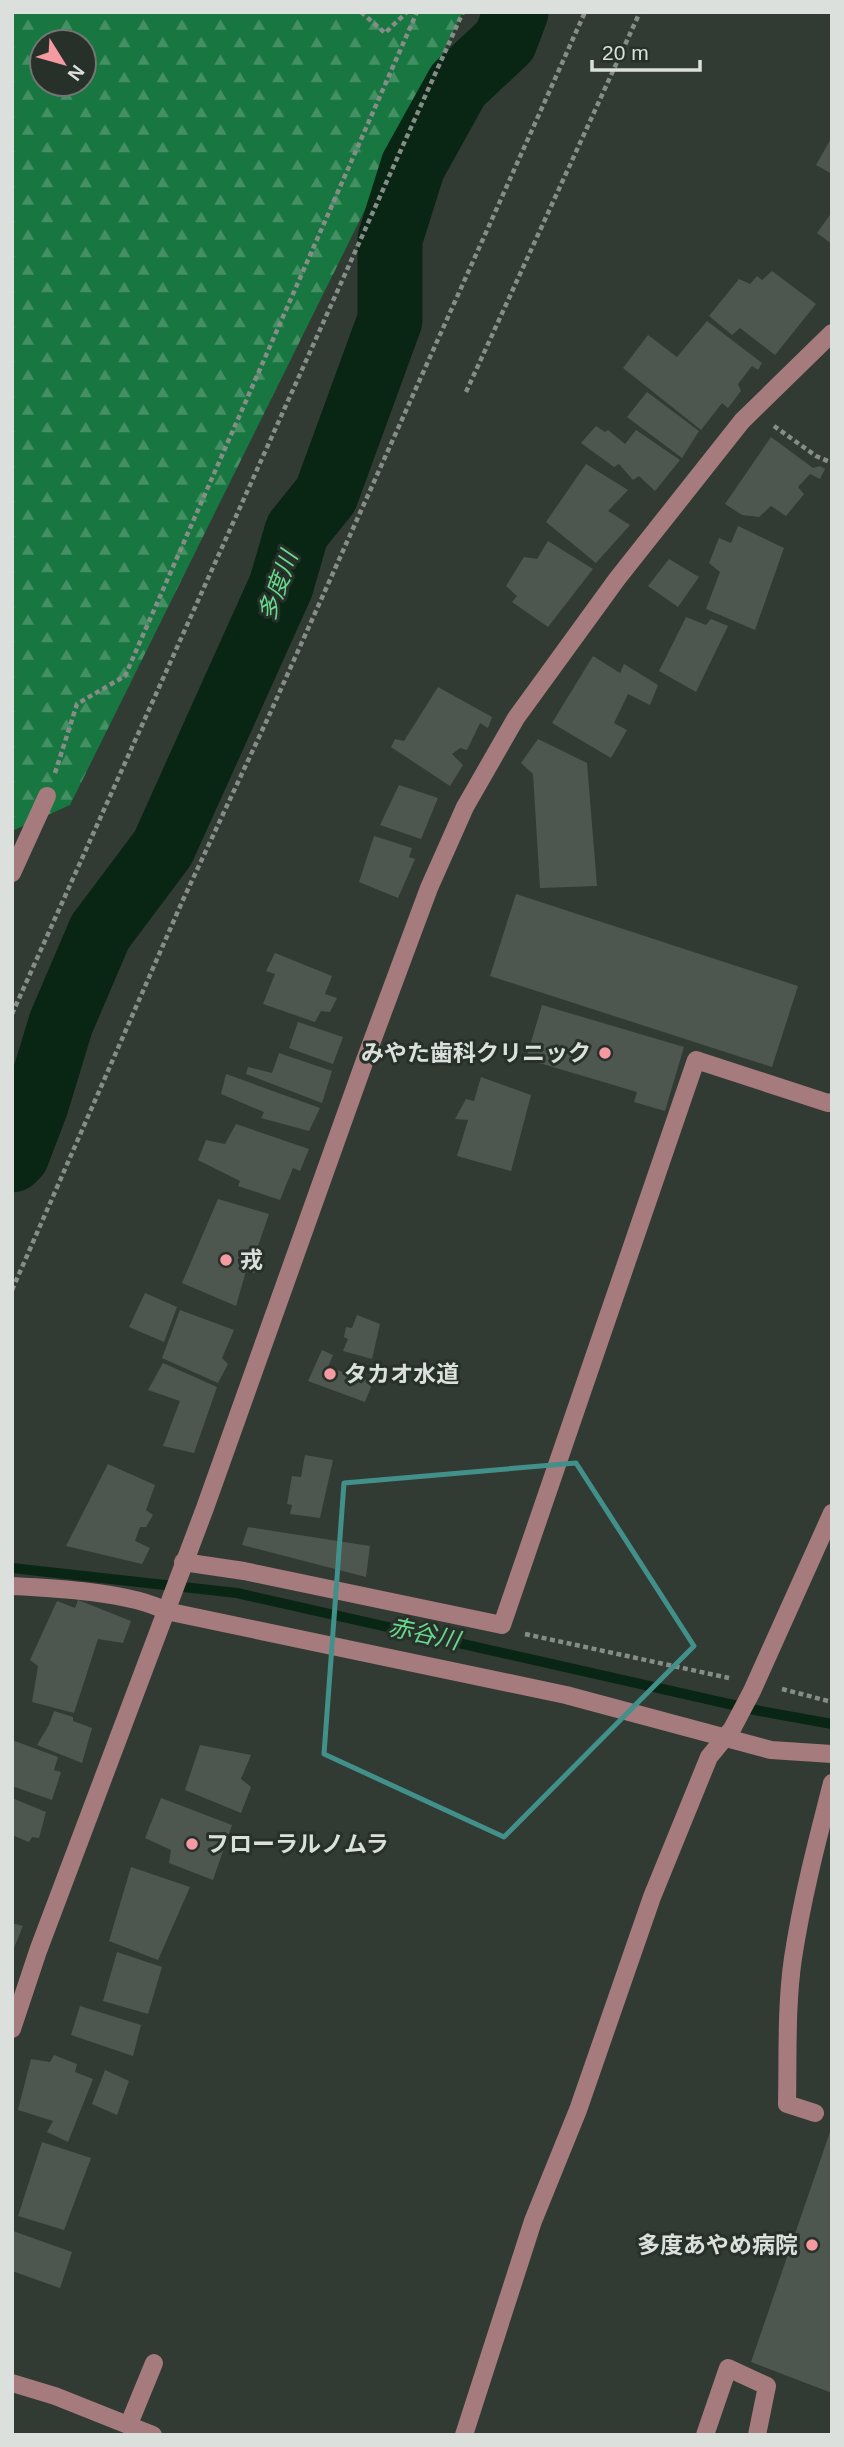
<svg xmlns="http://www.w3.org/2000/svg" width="844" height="2447" viewBox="0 0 844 2447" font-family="Helvetica,'Noto Sans JP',sans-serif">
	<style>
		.forest { fill: url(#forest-firs); fill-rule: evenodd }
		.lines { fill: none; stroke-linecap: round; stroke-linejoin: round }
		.stream { stroke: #092513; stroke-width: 10 }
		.river { stroke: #092513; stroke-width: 65 }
		.building { fill: #4e5650 }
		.path { stroke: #868d88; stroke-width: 4.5; stroke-dasharray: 5 3.5; stroke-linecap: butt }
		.minor { stroke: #a67b7d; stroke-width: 18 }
		.marked { fill: none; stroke: #42908a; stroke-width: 5; stroke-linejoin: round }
		.poi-dot { fill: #f49aa0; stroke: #28302a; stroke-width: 2.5 }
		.labels { text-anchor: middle; stroke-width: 6; stroke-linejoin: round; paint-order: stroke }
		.poi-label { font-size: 23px; font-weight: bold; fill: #dbe0dc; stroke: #28302a; text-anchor: start }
		.water-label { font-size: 24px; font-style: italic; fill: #67d98d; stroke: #28302a }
	</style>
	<defs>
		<pattern id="forest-firs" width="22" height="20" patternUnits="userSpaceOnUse" patternTransform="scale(1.75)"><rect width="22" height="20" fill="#187640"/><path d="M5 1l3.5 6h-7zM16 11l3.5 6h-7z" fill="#449064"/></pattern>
	</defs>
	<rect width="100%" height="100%" fill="#323a34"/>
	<path class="forest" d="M12,12H463L70,805L12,831ZM42,42H84V84H42Z"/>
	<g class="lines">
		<path class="stream" d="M12,1568L237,1593L760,1711L832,1724"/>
		<path class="river" d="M12,1160L17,1155L36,1105L61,1023L100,932L163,848L281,586L297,531L326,495L390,320V239L413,166L458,85L505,41L516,12"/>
	</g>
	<g class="building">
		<path d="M832,137V174L816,165Z"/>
		<path d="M832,212V244L817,233Z"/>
		<path d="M772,271L816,304L775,355L740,328L732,335L709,316L739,279L750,284L757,276L762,280Z"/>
		<path d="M707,321L762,363L758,370L752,366L738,384L741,391L728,408L722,403L701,430L623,368L648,335L677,357Z"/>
		<path d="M647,392L699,431L682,458L627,417Z"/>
		<path d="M596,426L605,432L608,430L625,444L636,430L680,460L655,491L639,476L633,480L619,464L614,467L581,443Z"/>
		<path d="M771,437L813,468L820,466L825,469L820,479L810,474L798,487L804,494L786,516L771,506L759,517L742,515L725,504Z"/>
		<path d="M586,464L628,490L608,511L630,525L596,563L546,522Z"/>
		<path d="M738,526L784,548L755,630L706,609L720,572L709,563L719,538L731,543Z"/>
		<path d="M548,541L593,569L548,627L512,602L517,596L506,586L524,557L537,559Z"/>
		<path d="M669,559L699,577L678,607L648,586Z"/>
		<path d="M686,617L706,625L711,619L728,626L696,692L659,671Z"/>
		<path d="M593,656L620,673L624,664L658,685L650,705L628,694L614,723L627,730L611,758L552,723Z"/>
		<path d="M438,687L492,717L488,728L480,723L467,750L460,748L452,754L463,765L450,786L391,747L395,739L404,741Z"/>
		<path d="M538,739L587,763L597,886L540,888L533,774L521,763Z"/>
		<path d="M399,785L438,798L421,839L380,825Z"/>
		<path d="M374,836L412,848L409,857L415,859L398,898L359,882Z"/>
		<path d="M516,894L798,986L772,1067L490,976Z"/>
		<path d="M275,953L332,976L325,994L337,998L330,1012L321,1011L315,1022L263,1004L275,974L266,971Z"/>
		<path d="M542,1005L684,1047L665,1111L634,1102L637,1092L526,1059Z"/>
		<path d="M298,1022L343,1037L333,1064L289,1048Z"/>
		<path d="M279,1053L332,1071L322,1103L246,1074L248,1067L272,1073Z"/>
		<path d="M226,1074L320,1108L309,1131L261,1118L264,1112L221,1094Z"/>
		<path d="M481,1077L531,1095L511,1171L457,1156L468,1120L455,1119L466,1099L474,1101Z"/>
		<path d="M236,1124L309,1149L300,1171L293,1168L280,1200L238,1186L240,1181L198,1160L206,1140L225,1144Z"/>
		<path d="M218,1199L269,1214L258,1246L263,1248L255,1273L246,1271L236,1306L182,1283Z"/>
		<path d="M145,1293L177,1307L164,1342L129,1327Z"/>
		<path d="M180,1310L234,1330L222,1358L228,1364L218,1383L162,1358Z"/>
		<path d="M357,1315L380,1324L372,1359L343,1351L348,1339L344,1337L346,1327L352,1328Z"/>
		<path d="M322,1350L333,1355L328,1367L373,1382L365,1402L308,1381Z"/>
		<path d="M163,1363L217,1387L194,1453L163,1446L180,1401L148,1390Z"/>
		<path d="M305,1455L333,1460L320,1518L290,1514L292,1505L287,1504L292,1476L301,1477Z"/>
		<path d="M108,1464L155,1485L146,1510L153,1515L146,1527H140L135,1541L150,1548L142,1564L66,1546Z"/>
		<path d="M248,1527L370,1546L366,1577L242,1545Z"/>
		<path d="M78,1600L131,1621L123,1643L98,1639L74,1713L32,1702L38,1666L30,1660L57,1601L75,1608Z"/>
		<path d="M54,1711L73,1717V1721L92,1728L82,1763L37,1745L49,1725Z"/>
		<path d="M12,1740L58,1757L54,1770L61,1772L52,1800L12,1786Z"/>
		<path d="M200,1745L251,1755L241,1779L251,1787L241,1813L185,1790Z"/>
		<path d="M12,1798L46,1812L39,1838L32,1837L29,1842L12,1835Z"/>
		<path d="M161,1798L232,1825L213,1880L169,1863L171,1850L145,1838Z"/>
		<path d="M131,1867L190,1887L158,1960L109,1941Z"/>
		<path d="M12,1923L23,1926L12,1953Z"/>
		<path d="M117,1952L162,1967L148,2014L103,2001Z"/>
		<path d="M80,2006L141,2025L133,2056L71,2035Z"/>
		<path d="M54,2055L77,2064L75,2072L93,2079L68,2142L47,2132L53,2121L18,2110L31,2059L50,2062Z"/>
		<path d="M105,2070L129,2081L117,2115L92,2104Z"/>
		<path d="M831,2129L832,2130V2393L751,2362Z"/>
		<path d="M42,2142L91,2158L64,2230L18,2216Z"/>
		<path d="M13,2231L72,2252L60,2288L12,2271L14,2263H12Z"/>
	</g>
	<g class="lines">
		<g class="path">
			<path d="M361,12L385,33L407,12"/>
			<path d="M466,392L640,12"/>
			<path d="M774,426L816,456L832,463"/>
			<path d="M55,773L77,704L125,676L417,12"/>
			<path d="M12,1014L463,12"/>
			<path d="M12,1290L182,902L267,720L585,12"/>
			<path d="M525,1634L729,1678"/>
			<path d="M782,1689L832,1702"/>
		</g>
		<g class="minor">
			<path d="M12,873L47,796"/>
			<path d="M183,1562L244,1571L502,1625L696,1060L828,1103L832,1102"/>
			<path d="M12,1586C53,1588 131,1592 166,1611L566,1695L771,1750L832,1754"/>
			<path d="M12,2029L38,1951L205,1508L365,1060L429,888L465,807L516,718L617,579L742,421L832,333"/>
			<path d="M815,2113L787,2104C788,2055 786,2006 793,1958C802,1899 817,1841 832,1783"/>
			<path d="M12,2383L55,2396L153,2435"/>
			<path d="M129,2424L154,2363"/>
			<path d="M464,2435L533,2221L578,2110L652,1897L709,1757L732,1729L752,1691L832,1513"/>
			<path d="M705,2435L728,2368L767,2386L757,2435"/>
		</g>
	</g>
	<path class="marked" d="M576,1463L694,1646L504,1837L324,1754L344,1483Z"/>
	<g class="poi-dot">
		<circle cx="605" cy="1053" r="7"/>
		<circle cx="226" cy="1260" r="7"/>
		<circle cx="330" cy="1374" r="7"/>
		<circle cx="192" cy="1844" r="7"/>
		<circle cx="812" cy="2245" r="7"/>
	</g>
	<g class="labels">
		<g class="poi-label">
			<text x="591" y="1061" text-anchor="end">みやた歯科クリニック</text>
			<text x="240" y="1268">戎</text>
			<text x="344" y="1382">タカオ水道</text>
			<text x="206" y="1852">フローラルノムラ</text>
			<text x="798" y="2253" text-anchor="end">多度あやめ病院</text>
		</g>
		<g class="water-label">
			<text transform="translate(278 586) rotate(-70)" y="8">多度川</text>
			<text transform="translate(424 1634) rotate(12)" y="8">赤谷川</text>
		</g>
	</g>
	<rect width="844" height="2447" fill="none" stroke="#dbe0dc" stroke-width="28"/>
	<g transform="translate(63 63) rotate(127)"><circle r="33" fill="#28302a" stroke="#707671" stroke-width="2"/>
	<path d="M0-5L12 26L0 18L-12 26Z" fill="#f49aa0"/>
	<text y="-10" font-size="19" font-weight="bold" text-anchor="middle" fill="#dbe0dc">N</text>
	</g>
	<path d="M592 60v10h108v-10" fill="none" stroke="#dbe0dc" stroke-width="3.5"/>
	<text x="602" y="60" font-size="21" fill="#dbe0dc" stroke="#28302a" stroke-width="5" paint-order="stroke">20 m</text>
</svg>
